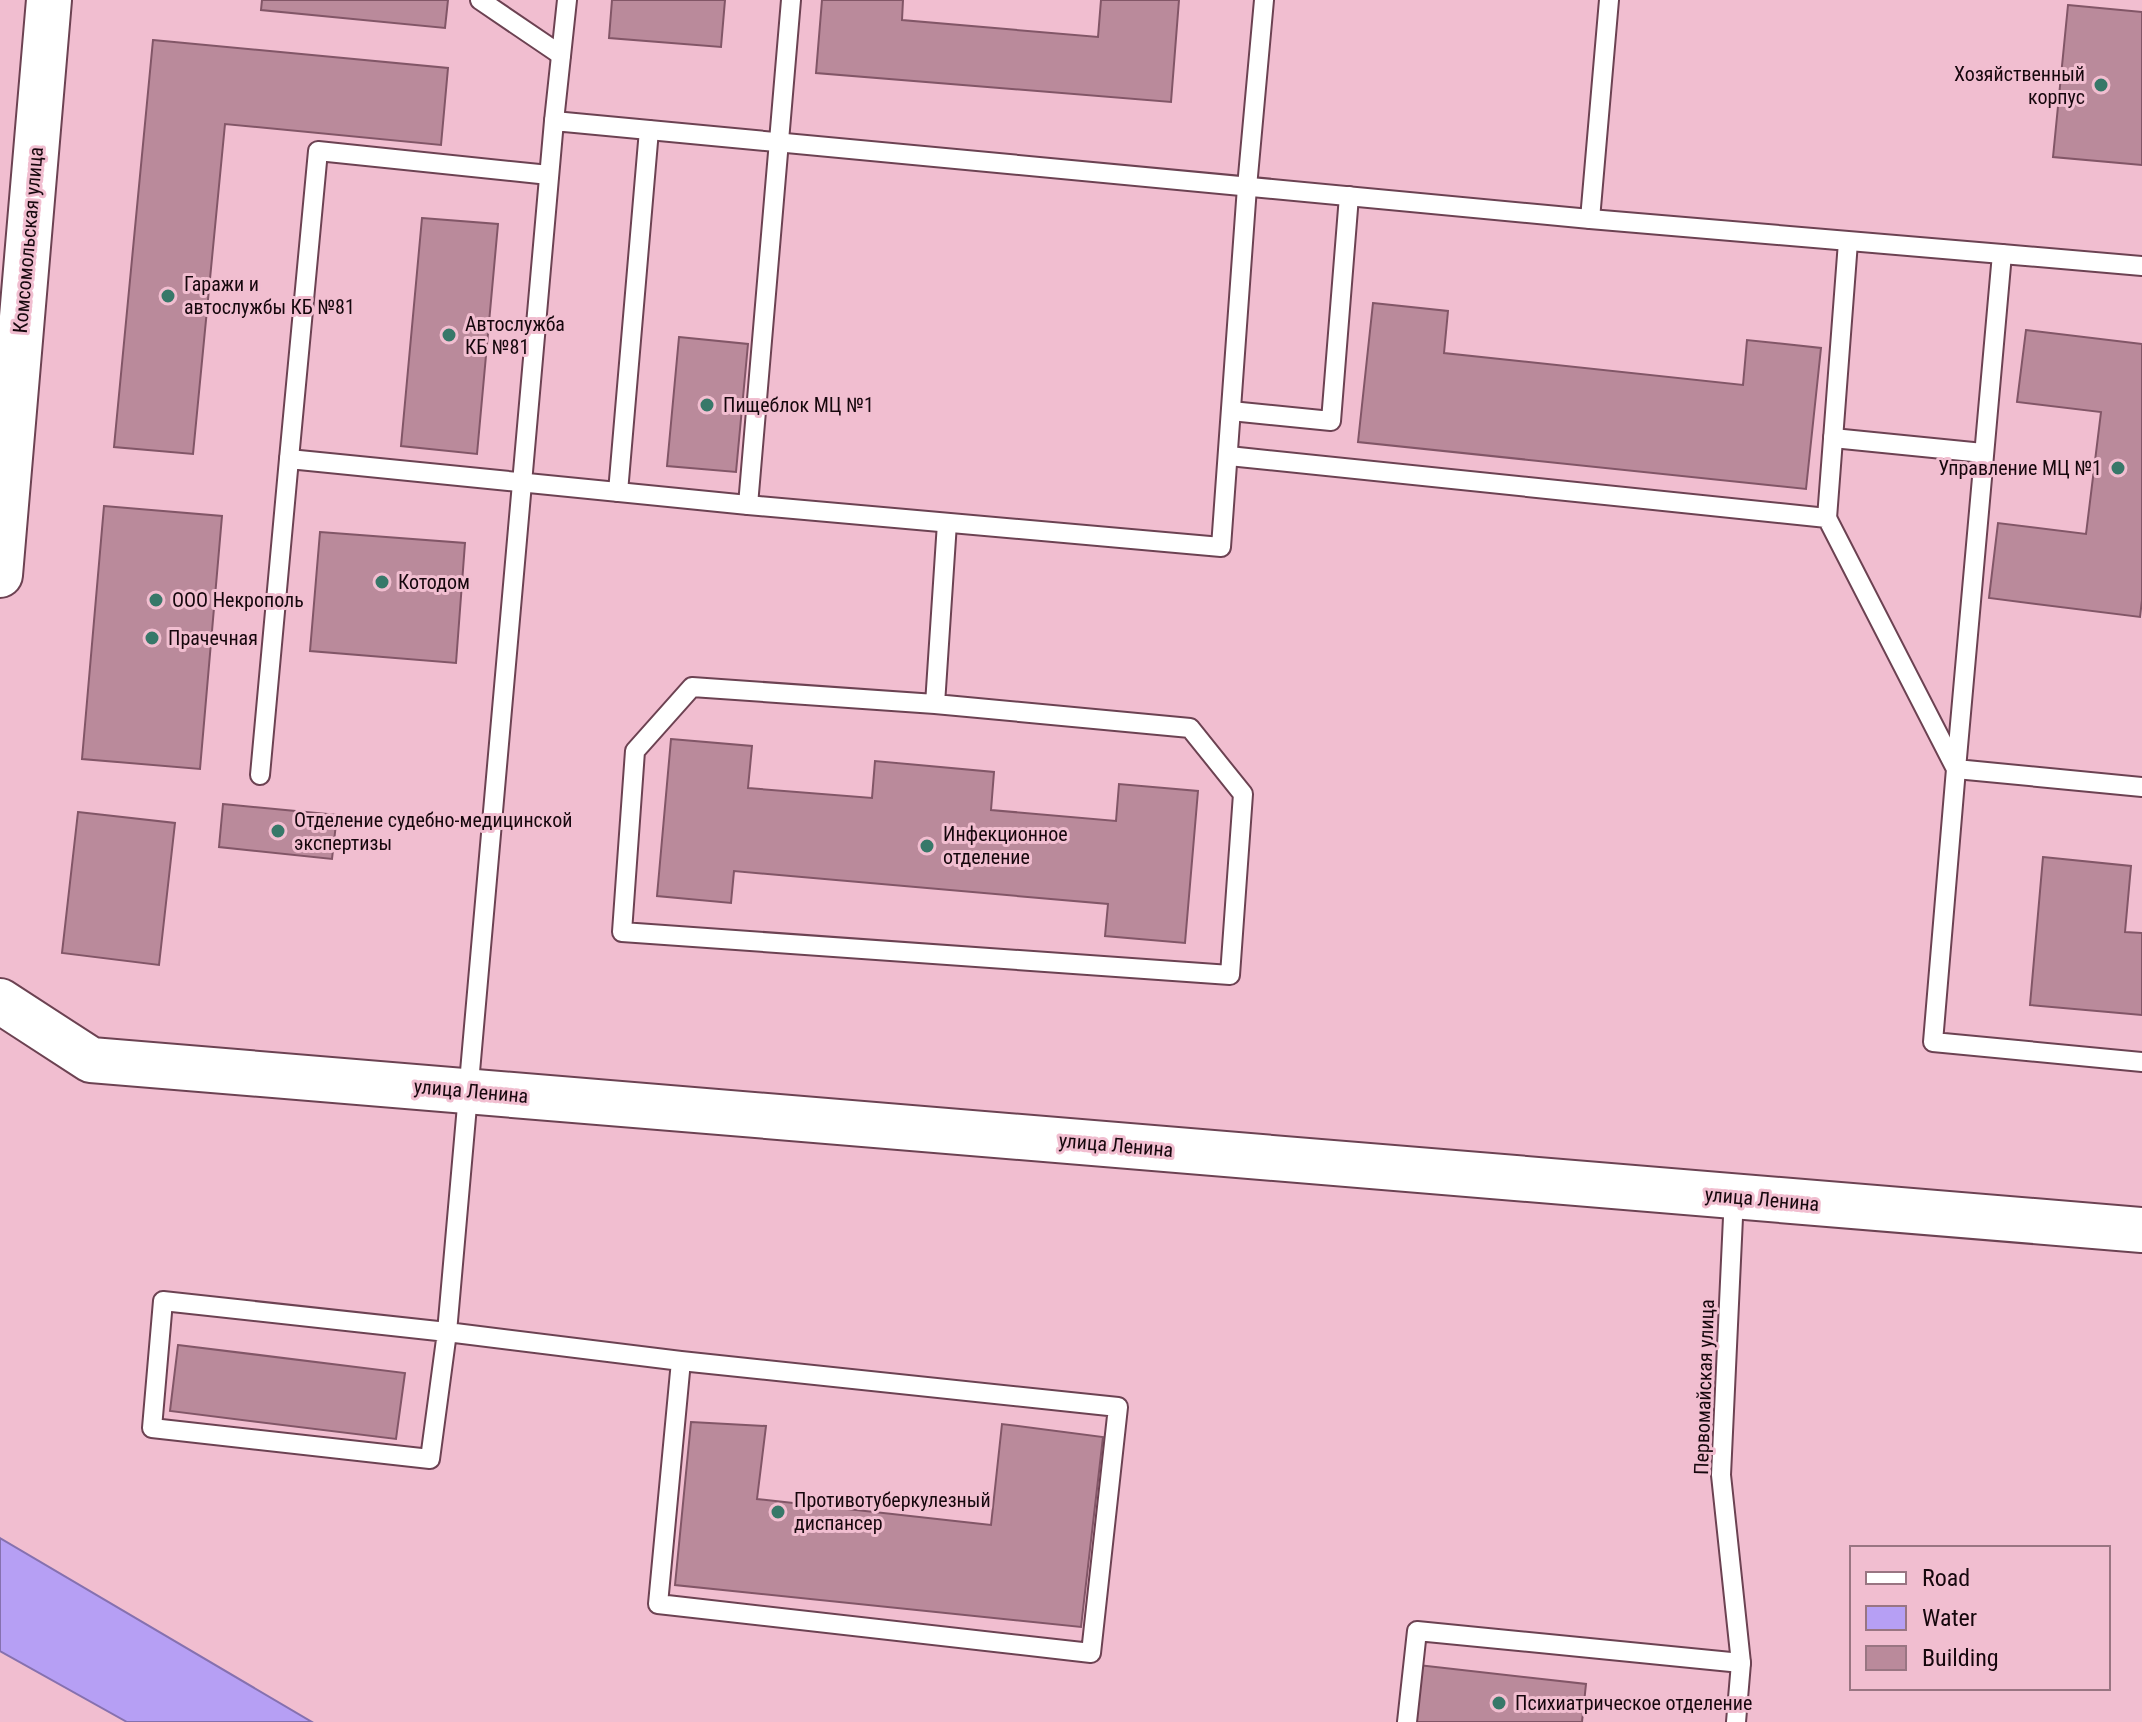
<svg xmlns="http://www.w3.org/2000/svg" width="2142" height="1722" viewBox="0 0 2142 1722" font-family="'Roboto Condensed',sans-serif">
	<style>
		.water { fill: #b69ff4; stroke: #8671af; stroke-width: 2 }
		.building { fill: #ba8a9b; stroke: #825667; stroke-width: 2 }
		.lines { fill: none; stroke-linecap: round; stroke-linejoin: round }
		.service-casing { stroke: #6c4252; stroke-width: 22 }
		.tertiary-casing { stroke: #6c4252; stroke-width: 48 }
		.service { stroke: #fff; stroke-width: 18 }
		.tertiary { stroke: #fff; stroke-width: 44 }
		.poi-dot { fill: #377869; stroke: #f1bed0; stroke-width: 3 }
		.labels { text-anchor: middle; stroke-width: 6; stroke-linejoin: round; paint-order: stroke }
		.poi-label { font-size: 20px; fill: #16070d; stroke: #f1bed0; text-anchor: start }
		.street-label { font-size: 20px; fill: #16070d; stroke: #f1bed0 }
	</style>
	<rect width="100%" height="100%" fill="#f1bed0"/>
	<path class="water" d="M0,1538L312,1722H127L0,1651Z"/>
	<g class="building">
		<path d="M262,0H448L445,28L261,10Z"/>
		<path d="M612,0H725L721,47L609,38Z"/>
		<path d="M822,0H903L902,20L1098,37L1101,0H1179L1171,102L816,73Z"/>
		<path d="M2068,5L2142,12V165L2053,157Z"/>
		<path d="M153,40L448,68L441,145L225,124L193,454L114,447Z"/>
		<path d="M422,218L498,224L477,454L401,446Z"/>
		<path d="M1373,303L1448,311L1444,353L1743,385L1747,340L1821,348L1806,489L1358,442Z"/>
		<path d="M2026,330L2142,344V600L2140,617L1989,598L1998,523L2086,534L2101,412L2017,402Z"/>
		<path d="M679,337L748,344L736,472L667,466Z"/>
		<path d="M104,506L222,516L200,769L82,759Z"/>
		<path d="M320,532L465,543L456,663L310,651Z"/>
		<path d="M671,739L752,746L748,788L872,798L875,761L994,772L991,810L1116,821L1119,784L1198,791L1185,943L1105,936L1108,904L734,871L731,903L657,896Z"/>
		<path d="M223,804L337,815L332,859L219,847Z"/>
		<path d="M78,812L175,823L159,965L62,953Z"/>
		<path d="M2043,857L2131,866L2125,932L2142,933V1015L2030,1005Z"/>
		<path d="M178,1345L405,1373L396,1439L170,1411Z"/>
		<path d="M691,1422L766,1426L757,1499L991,1525L1002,1424L1103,1437L1081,1627L675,1585Z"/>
		<path d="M1418,1665L1586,1684L1582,1722H1412Z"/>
	</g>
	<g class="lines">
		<defs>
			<g id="service">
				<path d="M480,0L561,55"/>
				<path d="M554,121L567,0"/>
				<path d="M1590,219L1609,0"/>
				<path d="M2142,266L2002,254L1956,769L2142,787"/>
				<path d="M1231,411L1331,421L1349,196"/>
				<path d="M1833,438L1983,453"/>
				<path d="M1229,456L1827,518L1956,769L1933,1042L2142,1062"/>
				<path d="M289,459L318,151L549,175"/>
				<path d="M618,492L649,130"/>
				<path d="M748,505L791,0"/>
				<path d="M1827,518L1848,242"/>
				<path d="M935,704L1190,728L1243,794L1230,975L622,932L635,751L692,687L935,704L947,523"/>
				<path d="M260,775L289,459L748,505L1221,547L1247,187L1264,0"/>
				<path d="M1734,1196L1721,1475L1741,1663L1736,1722"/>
				<path d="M681,1361L658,1604L1091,1653L1118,1407L681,1361L447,1332L163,1301L152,1428L430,1459L447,1332L554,121L1590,219L2002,254"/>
				<path d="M1407,1722L1417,1631L1741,1663"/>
			</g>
			<g id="tertiary">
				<path d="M0,575L49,0"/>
				<path d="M0,1001L91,1060L2142,1230"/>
			</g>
		</defs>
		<use href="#service" class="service-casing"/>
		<use href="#tertiary" class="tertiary-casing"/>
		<use href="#service" class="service"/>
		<use href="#tertiary" class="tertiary"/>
	</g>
	<g class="poi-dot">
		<circle cx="2101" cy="85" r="8"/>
		<circle cx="168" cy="296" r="8"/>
		<circle cx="449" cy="335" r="8"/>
		<circle cx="707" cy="405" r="8"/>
		<circle cx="2118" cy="468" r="8"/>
		<circle cx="382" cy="582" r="8"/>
		<circle cx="156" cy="600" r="8"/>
		<circle cx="152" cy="638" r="8"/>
		<circle cx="278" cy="831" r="8"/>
		<circle cx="927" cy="846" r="8"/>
		<circle cx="778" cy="1512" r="8"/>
		<circle cx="1499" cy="1703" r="8"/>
	</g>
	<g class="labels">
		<g class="poi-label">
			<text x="2085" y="81" text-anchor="end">Хозяйственный<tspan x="2085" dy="23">корпус</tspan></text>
			<text x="184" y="291">Гаражи и<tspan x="184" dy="23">автослужбы КБ №81</tspan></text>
			<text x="465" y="331">Автослужба<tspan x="465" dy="23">КБ №81</tspan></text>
			<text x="723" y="412">Пищеблок МЦ №1</text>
			<text x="2102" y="475" text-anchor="end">Управление МЦ №1</text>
			<text x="398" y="589">Котодом</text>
			<text x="172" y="607">ООО Некрополь</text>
			<text x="168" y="645">Прачечная</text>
			<text x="294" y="827">Отделение судебно-медицинской<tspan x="294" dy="23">экспертизы</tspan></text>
			<text x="943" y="841">Инфекционное<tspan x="943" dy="23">отделение</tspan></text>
			<text x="794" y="1507">Противотуберкулезный<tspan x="794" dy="23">диспансер</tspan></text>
			<text x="1515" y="1710">Психиатрическое отделение</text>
		</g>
		<g class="street-label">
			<text transform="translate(28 240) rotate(-85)" y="7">Комсомольская улица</text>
			<text transform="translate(471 1091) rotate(5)" y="7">улица Ленина</text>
			<text transform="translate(1116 1145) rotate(5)" y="7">улица Ленина</text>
			<text transform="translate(1762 1199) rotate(5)" y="7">улица Ленина</text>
			<text transform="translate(1704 1387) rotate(-88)" y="7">Первомайская улица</text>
		</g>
	</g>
	<rect x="1850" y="1546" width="260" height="144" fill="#f1bed0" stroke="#997582" stroke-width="2"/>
	<rect x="1866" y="1572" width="40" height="12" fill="#ffffff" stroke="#997582" stroke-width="2"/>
	<text x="1922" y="1586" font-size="24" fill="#16070d">Road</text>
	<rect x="1866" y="1606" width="40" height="24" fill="#b69ff4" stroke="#997582" stroke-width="2"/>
	<text x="1922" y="1626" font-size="24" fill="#16070d">Water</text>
	<rect x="1866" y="1646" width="40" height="24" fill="#ba8a9b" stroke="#997582" stroke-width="2"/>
	<text x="1922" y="1666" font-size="24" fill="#16070d">Building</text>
</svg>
